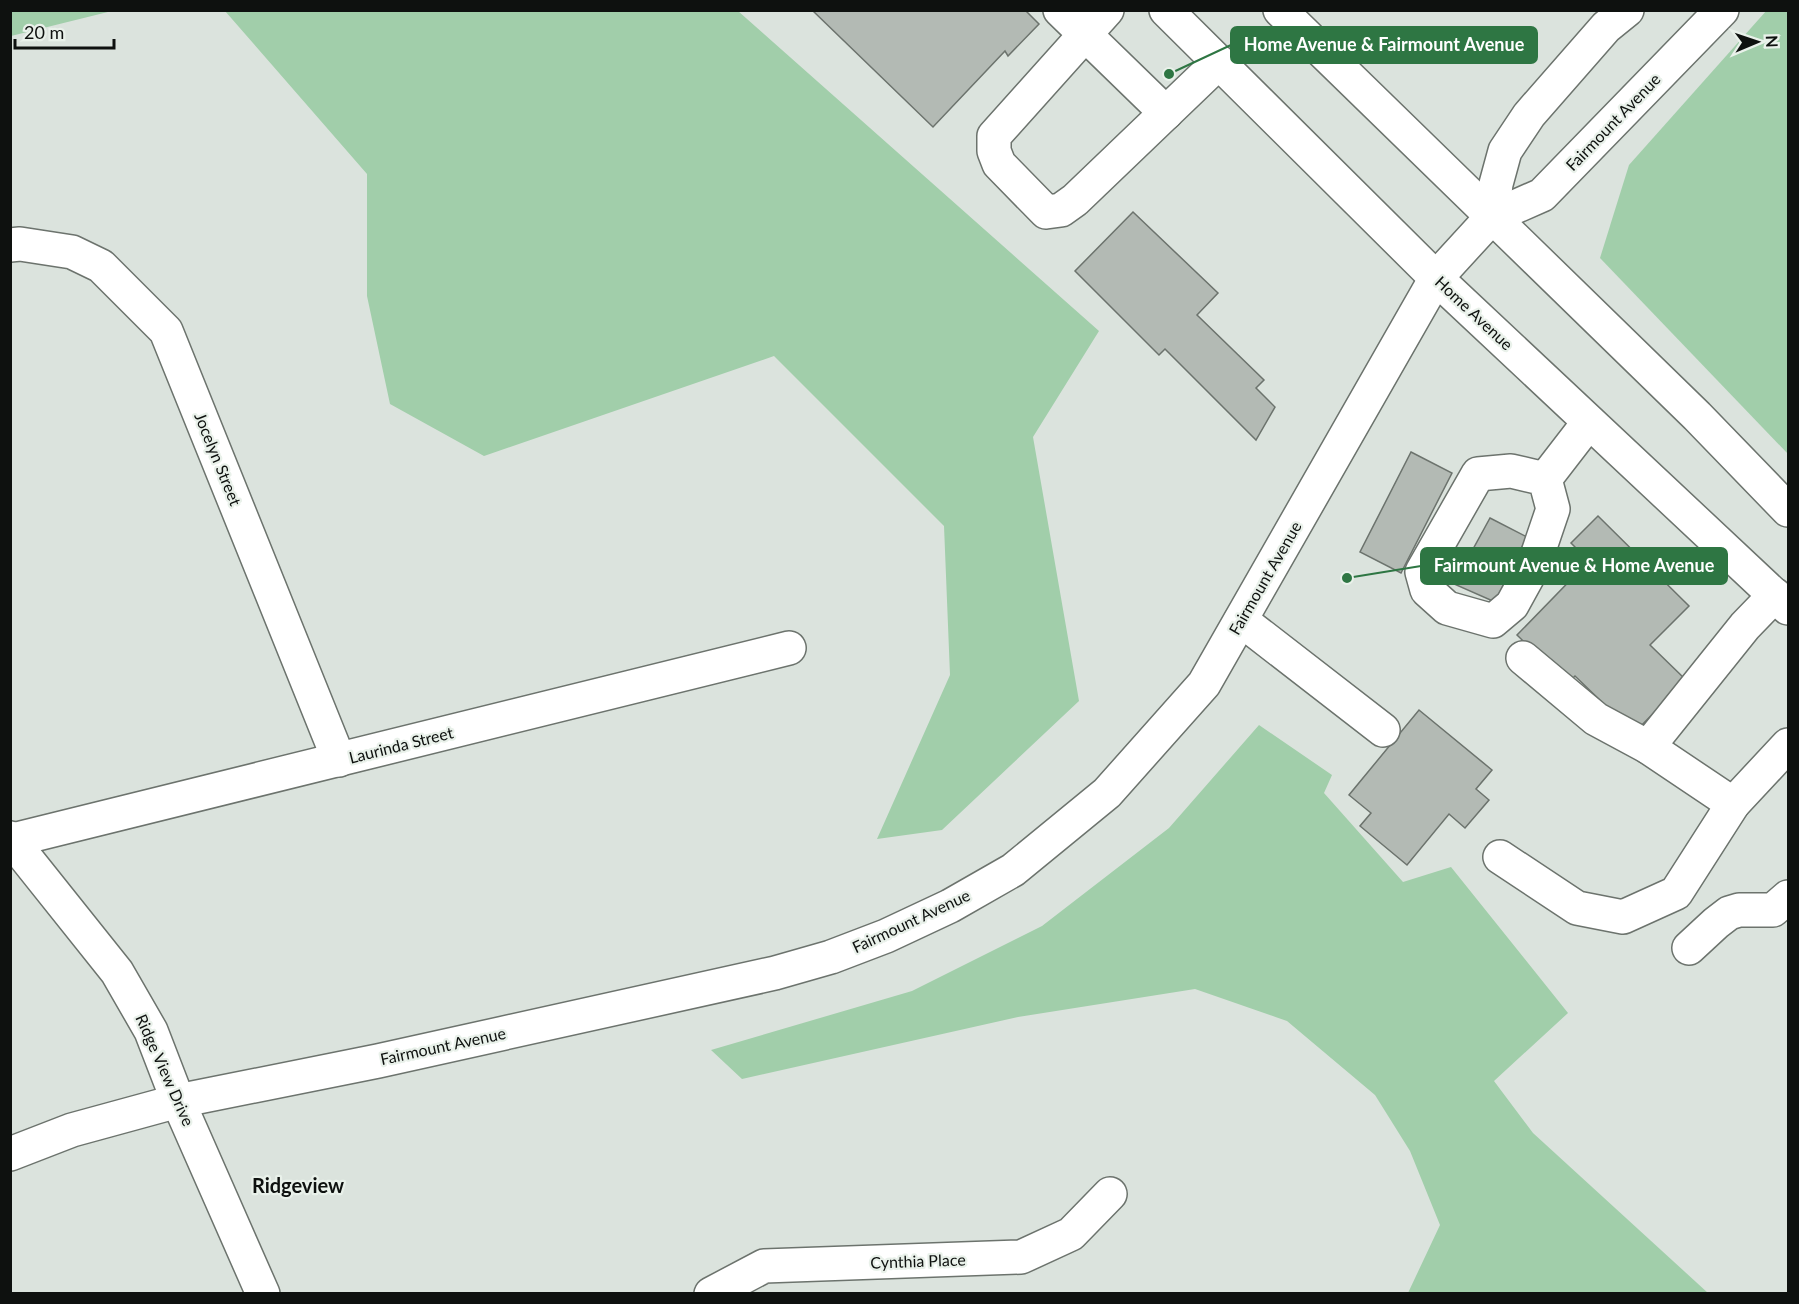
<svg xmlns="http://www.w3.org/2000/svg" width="1799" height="1304" viewBox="0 0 1799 1304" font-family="Lato,sans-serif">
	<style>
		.green { fill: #a1ceaa }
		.building { fill: #b3bab4; stroke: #6c736d; stroke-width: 1.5 }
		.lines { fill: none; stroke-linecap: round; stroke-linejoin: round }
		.minor-casing { stroke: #6c736d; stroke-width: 36 }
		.major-casing { stroke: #6c736d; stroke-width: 36 }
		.minor { stroke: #fff; stroke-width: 33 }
		.major { stroke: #fff; stroke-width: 33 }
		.labels { text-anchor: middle; stroke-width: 4.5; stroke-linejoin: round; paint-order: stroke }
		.street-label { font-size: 16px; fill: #0e110f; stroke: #e9f1ea }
		.quarter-label { font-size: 20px; font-weight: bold; fill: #0e110f; stroke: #e9f1ea }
		.leader { fill: none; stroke: #2e7643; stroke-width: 2 }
		.callout-dot { fill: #2e7643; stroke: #e9f1ea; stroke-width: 2 }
		.callout { fill: #2e7643; stroke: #2e7643; stroke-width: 2 }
		.callout-label { font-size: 18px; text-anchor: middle; font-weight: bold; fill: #fff }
	</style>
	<rect width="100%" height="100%" fill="#dbe3dd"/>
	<g class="green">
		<path d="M11,10H112V11L11,36Z"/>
		<path d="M1767,10L1788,11V454L1600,258L1629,165Z"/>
		<path d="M225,11H738L1099,331L1033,437L1079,701L942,830L877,839L950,675L944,526L774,356L484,456L390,404L367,296V174Z"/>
		<path d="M1259,725L1332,775L1324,793L1403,882L1451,867L1568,1013L1494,1081L1533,1133L1708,1293H1408L1440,1225L1410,1151L1375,1095L1287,1021L1195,989L1018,1017L742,1079L711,1050L912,991L1042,926L1169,828Z"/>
	</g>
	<g class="building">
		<path d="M812,10H1025L1039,24L1008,56L1005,51L933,127Z"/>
		<path d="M1133,212L1218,293L1197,315L1264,380L1256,388L1275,407L1256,440L1165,349L1159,355L1075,271Z"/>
		<path d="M1411,452L1452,473L1401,573L1360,552Z"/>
		<path d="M1598,516L1689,606L1650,645L1686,680L1634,733L1575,676L1567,684L1517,635L1589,561L1571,543Z"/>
		<path d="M1490,518L1527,537L1495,602L1454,584Z"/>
		<path d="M1419,710L1492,770L1476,789L1489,800L1465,828L1449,814L1407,865L1360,826L1371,813L1349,795Z"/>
	</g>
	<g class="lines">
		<defs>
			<g id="minor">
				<path d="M1060,10L1166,113"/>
				<path d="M1107,10L994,136V151L999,164L1046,212L1061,210L1075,200L1219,62"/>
				<path d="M10,245L20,244L72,252L101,266L166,331L339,760"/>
				<path d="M1545,479L1553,509L1534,565L1512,605L1493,621L1447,608L1427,590L1422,572L1478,474L1511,471L1545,479L1589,422"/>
				<path d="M1241,620L1383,730"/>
				<path d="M1523,658L1596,719L1648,747L1733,804"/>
				<path d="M1648,747L1745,626L1775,595"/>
				<path d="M10,838L117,972L151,1031L178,1101L263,1294"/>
				<path d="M13,840L789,648"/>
				<path d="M1500,857L1577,908L1623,917L1676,893L1733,804L1788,745"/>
				<path d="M1689,948L1716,923L1729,913L1739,910H1773L1788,897"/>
				<path d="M711,1294L764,1266L1021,1257L1071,1234L1110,1194"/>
			</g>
			<g id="major">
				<path d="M1166,10L1436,278L1788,608"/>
				<path d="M1280,10L1697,416L1788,510"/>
				<path d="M1492,217L1496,184L1505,151L1529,115L1606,27L1627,10"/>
				<path d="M10,1154L72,1130L178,1101L378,1061L775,973L831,957L886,936L950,906L1013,870L1107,793L1204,684L1436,278L1492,217L1542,195L1722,10"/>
			</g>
		</defs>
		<use href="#minor" class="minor-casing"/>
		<use href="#major" class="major-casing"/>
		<use href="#minor" class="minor"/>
		<use href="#major" class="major"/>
	</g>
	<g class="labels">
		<g class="street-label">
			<text transform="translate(1613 122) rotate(-46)" y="6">Fairmount Avenue</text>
			<text transform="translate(1474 313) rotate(43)" y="6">Home Avenue</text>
			<text transform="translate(218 459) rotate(68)" y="6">Jocelyn Street</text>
			<text transform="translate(1265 578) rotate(-60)" y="6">Fairmount Avenue</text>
			<text transform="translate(401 745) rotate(-14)" y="6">Laurinda Street</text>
			<text transform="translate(911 921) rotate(-25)" y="6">Fairmount Avenue</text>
			<text transform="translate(443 1046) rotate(-12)" y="6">Fairmount Avenue</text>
			<text transform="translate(165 1070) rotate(66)" y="6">Ridge View Drive</text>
			<text transform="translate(918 1261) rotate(-2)" y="6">Cynthia Place</text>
		</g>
		<g class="quarter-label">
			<text x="298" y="1193">Ridgeview</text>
		</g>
	</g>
	<path class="leader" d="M1169 74L1231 45M1347 578L1421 566"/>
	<g class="callout-dot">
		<circle cx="1169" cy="74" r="6"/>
		<circle cx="1347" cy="578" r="6"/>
	</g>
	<g class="callout">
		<rect x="1231" y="27" width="306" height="36" rx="6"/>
		<rect x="1421" y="548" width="306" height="36" rx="6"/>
	</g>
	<g class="callout-label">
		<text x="1384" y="51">Home Avenue &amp; Fairmount Avenue</text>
		<text x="1574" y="572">Fairmount Avenue &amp; Home Avenue</text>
	</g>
	<rect width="1799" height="1304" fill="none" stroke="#0e110f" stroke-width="24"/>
	<g transform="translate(1757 42) rotate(88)" stroke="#e9f1ea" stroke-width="4.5" paint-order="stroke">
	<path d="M0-4.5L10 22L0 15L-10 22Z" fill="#0e110f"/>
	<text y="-9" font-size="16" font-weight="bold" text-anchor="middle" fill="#0e110f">N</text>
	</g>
	<path d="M15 39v9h99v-9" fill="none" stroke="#0e110f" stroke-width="3"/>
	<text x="24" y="39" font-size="18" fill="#0e110f" stroke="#e9f1ea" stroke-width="4.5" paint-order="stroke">20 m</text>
</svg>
